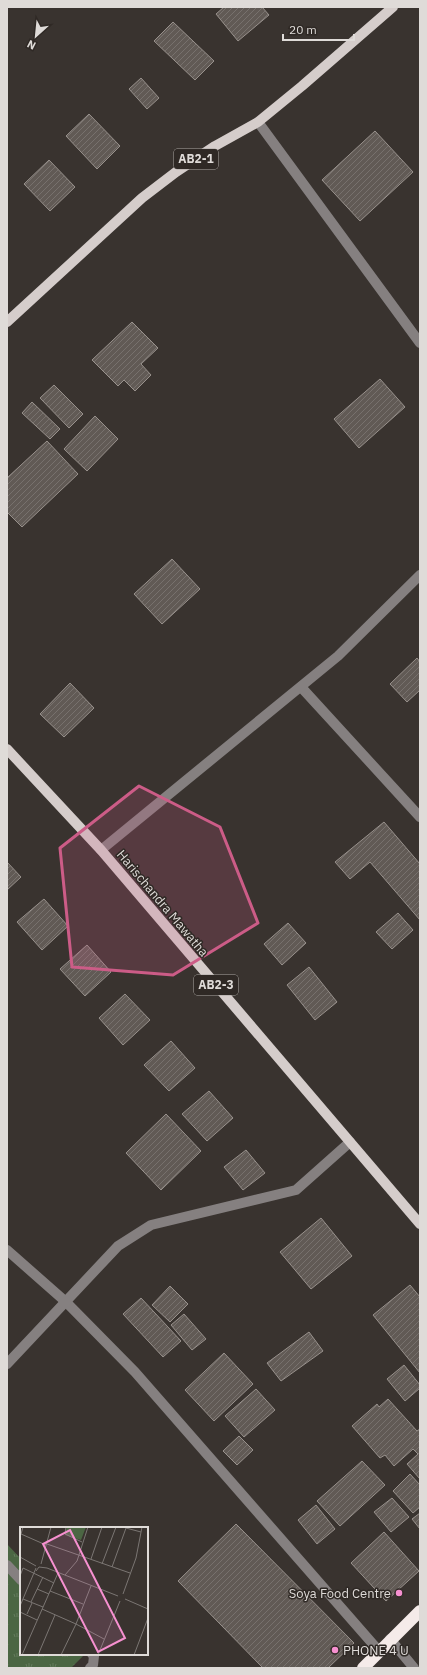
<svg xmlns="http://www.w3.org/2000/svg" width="427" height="1675" viewBox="0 0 427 1675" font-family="'IBM Plex Sans',sans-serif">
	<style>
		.grass { fill: url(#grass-tufts) }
		.building { fill: url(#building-hatch); stroke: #98918c }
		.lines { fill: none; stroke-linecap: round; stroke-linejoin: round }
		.minor { stroke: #858080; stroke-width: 10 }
		.major { stroke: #d5cdcb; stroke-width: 10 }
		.highway { stroke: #f5ebe9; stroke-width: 12 }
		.marked { fill: #cc5c87; fill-opacity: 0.2; stroke: #cc5c87; stroke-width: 3; stroke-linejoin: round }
		.poi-dot { fill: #f690d0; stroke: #2f2925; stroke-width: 1.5 }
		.labels { text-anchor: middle; stroke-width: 3; stroke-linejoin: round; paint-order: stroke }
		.shield { fill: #2f2925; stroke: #aaa6a2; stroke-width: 1 }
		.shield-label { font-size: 12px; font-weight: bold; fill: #dfdbd8 }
		.street-label { font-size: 13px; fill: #dfdbd8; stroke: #2f2925 }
		.poi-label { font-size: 13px; fill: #dfdbd8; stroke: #2f2925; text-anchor: end }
		.inset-road { fill: none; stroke: #7b7673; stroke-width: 1 }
		.view { fill: #f690d0; fill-opacity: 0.15; stroke: #f690d0; stroke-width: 2 }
		.inset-edge { fill: none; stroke: #dfdbd8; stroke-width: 2 }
	</style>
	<defs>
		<pattern id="grass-tufts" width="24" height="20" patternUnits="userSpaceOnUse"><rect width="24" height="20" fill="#4b6643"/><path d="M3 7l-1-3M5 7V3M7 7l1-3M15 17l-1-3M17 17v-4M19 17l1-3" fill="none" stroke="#647b5d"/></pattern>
		<pattern id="building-hatch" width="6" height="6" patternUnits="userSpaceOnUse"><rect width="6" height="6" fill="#615a55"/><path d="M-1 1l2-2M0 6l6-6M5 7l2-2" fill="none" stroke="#77716d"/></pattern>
	</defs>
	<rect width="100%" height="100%" fill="#39332f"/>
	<path class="grass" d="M7,1544L21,1559V1654H85L71,1668H7Z"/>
	<g class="building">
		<path d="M224,7H262L269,15L238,41L216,14Z"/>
		<path d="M173,22L214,61L195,80L154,41Z"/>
		<path d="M141,78L159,98L147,109L129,89Z"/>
		<path d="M89,114L120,146L97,169L66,136Z"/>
		<path d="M375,131L413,172L360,221L322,180Z"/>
		<path d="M49,160L75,187L50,211L24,184Z"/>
		<path d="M132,322L158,348L141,364L151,375L135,391L124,380L118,386L92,360Z"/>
		<path d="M380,379L405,407L359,448L334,419Z"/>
		<path d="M54,385L83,414L69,428L40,398Z"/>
		<path d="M32,402L60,429L50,439L22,413Z"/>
		<path d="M95,416L118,439L87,471L64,449Z"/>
		<path d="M47,441L78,474L22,527L7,512V478Z"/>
		<path d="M172,559L200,589L162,624L134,594Z"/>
		<path d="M417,658L420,662V690L407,702L390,684Z"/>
		<path d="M70,683L94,708L64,737L40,714Z"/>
		<path d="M384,822L420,864V920L370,862L350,879L335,862Z"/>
		<path d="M7,862L21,877L7,890Z"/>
		<path d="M44,899L68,926L42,950L17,922Z"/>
		<path d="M398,913L413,930L392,949L376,932Z"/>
		<path d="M288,923L306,943L282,965L264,944Z"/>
		<path d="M87,945L111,972L85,996L60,969Z"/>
		<path d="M309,967L337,1002L315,1020L287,985Z"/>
		<path d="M125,994L150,1020L123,1045L99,1018Z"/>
		<path d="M171,1041L195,1068L169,1091L144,1065Z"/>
		<path d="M209,1091L233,1118L207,1141L182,1114Z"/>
		<path d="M166,1114L201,1151L161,1190L126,1153Z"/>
		<path d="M246,1150L265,1173L243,1190L224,1167Z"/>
		<path d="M321,1218L352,1256L311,1289L280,1252Z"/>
		<path d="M410,1285L420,1297V1373L373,1315Z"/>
		<path d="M170,1286L188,1304L170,1322L152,1305Z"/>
		<path d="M141,1298L181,1341L163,1357L123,1314Z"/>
		<path d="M184,1314L206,1339L192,1350L171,1325Z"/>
		<path d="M309,1332L323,1351L281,1381L267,1363Z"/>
		<path d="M224,1353L253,1384L214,1421L185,1390Z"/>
		<path d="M404,1365L420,1385V1388L405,1401L387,1379Z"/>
		<path d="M256,1389L275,1410L244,1437L225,1416Z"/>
		<path d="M388,1399L417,1431L420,1429V1479L407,1464L418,1454L413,1449L394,1466L385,1455L380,1458L352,1426L377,1404L379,1407Z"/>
		<path d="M239,1436L253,1450L237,1465L223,1451Z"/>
		<path d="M362,1461L385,1485L340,1526L317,1501Z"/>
		<path d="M410,1474L420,1485V1507L413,1513L393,1491Z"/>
		<path d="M392,1498L409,1517L391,1532L374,1512Z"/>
		<path d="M316,1505L335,1529L317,1544L298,1520Z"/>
		<path d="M420,1513V1529L412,1519Z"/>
		<path d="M236,1524L354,1643L328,1668H263L178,1581Z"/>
		<path d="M384,1532L419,1571L386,1601L351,1563Z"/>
	</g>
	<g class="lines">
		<g class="minor">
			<path d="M258,122L420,343"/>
			<path d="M301,687L420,817"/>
			<path d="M101,850L338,656L420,575"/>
			<path d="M7,1250L66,1302L135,1372L379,1651"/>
			<path d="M7,1364L118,1246L151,1225L296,1190L350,1142"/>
			<path d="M7,1565L21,1580"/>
			<path d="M390,1639L414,1668"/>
			<path d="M90,1668L93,1665L94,1656L92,1654"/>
		</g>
		<g class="major">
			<path d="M7,322L142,198L176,172L215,146L258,122L302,86L393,7"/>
			<path d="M7,749L101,850L420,1224"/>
		</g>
		<path class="highway" d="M363,1668L420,1611"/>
	</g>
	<path class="marked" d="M139,786L220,827L258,923L173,975L72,967L60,848Z"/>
	<g class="poi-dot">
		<circle cx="399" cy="1593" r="4"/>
		<circle cx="335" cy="1650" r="4"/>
	</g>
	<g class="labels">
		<g class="shield">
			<rect x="174" y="149" width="44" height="20" rx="3"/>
			<rect x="194" y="975" width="44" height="20" rx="3"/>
		</g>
		<g class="shield-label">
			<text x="196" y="163">AB2-1</text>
			<text x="216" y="989">AB2-3</text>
		</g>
		<g class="street-label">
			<text transform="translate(163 903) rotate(50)" y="5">Harischandra Mawatha</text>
		</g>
		<g class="poi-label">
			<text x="391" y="1598">Soya Food Centre</text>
			<text x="343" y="1655" text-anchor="start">PHONE 4 U</text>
		</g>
	</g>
	<g transform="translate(20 1527)">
		<rect width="128" height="128" fill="#39332f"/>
		<path d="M47,0H66L61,13L45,8Z" fill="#4b6643"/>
		<path class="inset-road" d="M3,0L1,7L26,18M46,0L45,7L62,15M106,1L121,5M27,17L110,46M0,30L16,39M71,32L82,0M21,37L31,0M82,37L96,0M92,40L106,1M16,44L19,40L27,41L98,69M45,48L57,34L68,0M0,49L3,41L34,56M17,62L29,67M30,64L63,77M103,67L116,31L122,0M3,72L23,80M105,72L128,82M11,75L23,50M0,79L16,41M22,82L56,97L71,59M0,85L17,93M7,87L12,76M2,128L38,46M18,128L35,88M41,128L56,97L84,112M78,128L100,74M114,128L128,91"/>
		<path class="view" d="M50,3L105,111L78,125L23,17Z"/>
		<rect width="128" height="128" class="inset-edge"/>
	</g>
	<rect width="427" height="1675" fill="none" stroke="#dfdbd8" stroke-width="16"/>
	<g transform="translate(36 36) rotate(207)" stroke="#2f2925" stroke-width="3" paint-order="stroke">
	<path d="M0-3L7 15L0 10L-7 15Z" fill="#dfdbd8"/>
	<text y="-6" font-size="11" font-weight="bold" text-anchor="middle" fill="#dfdbd8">N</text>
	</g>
	<path d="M283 34v6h71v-6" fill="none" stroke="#dfdbd8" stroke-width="2"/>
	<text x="289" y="34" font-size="12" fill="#dfdbd8" stroke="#2f2925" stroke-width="3" paint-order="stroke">20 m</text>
</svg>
